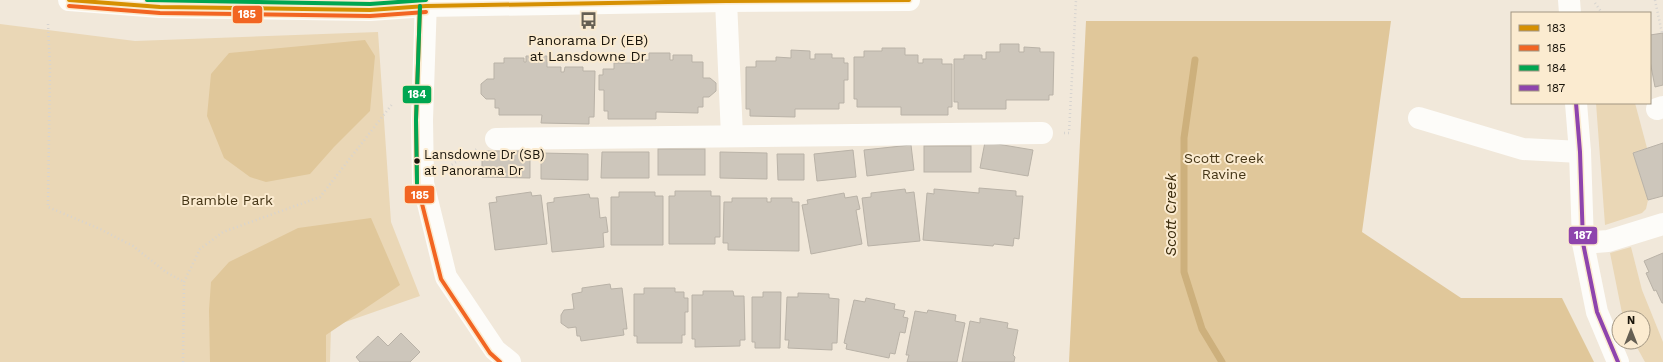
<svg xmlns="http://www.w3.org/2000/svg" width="1663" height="362" viewBox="0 0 1663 362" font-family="'Work Sans',sans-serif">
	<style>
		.green { fill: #ead7b6 }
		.forest { fill: #e0c79a }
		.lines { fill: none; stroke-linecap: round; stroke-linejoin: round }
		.stream { stroke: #cdb07c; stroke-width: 7 }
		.building { fill: #cdc6bb; stroke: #b9b2a7 }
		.path { stroke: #d7d4d0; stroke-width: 2.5; stroke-dasharray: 1 3; stroke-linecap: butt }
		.minor { stroke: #fdfcf9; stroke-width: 22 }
		.bus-1-casing { stroke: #fbebd0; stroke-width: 7 }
		.bus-2-casing { stroke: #fbebd0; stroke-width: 7 }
		.bus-3-casing { stroke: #fbebd0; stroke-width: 7 }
		.bus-4-casing { stroke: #fbebd0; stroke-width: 7 }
		.bus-1 { stroke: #d69002; stroke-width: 4 }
		.bus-2 { stroke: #f26522; stroke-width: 4 }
		.bus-3 { stroke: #00a651; stroke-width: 4 }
		.bus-4 { stroke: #8e44ad; stroke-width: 4 }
		.bus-dot { fill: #1a150b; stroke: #fbebd0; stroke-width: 1.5 }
		.labels { text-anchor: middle; stroke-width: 4; stroke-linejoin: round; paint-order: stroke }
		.bus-label { font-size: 13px; fill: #1a150b; stroke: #fbebd0; text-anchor: start }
		.poi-label { font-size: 14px; fill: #1a150b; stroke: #fbebd0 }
		.park-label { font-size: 14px; fill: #453516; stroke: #fbebd0 }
		.water-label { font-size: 15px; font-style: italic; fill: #3c2c0c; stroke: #fbebd0 }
		.line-badge { stroke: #fbebd0; stroke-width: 1.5 }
		.badge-label { font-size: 11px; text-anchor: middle; font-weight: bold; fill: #fff }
	</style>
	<rect width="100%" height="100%" fill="#f1e8da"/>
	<g class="green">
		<path d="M0,24L135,41L378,32L391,222L420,296L331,327L330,362H0Z"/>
		<path d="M1596,103H1635L1647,148L1633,153L1648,200L1646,209L1642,213L1605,225Z"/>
		<path d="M1631,247L1642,290L1663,342V362H1645L1634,342H1643V318H1623L1610,253Z"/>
	</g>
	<g class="forest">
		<path d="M1086,21H1391L1362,232L1461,298H1562L1594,362H1069Z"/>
		<path d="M365,40L375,56L370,111L334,147L310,174L266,182L250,177L224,158L207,116L211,74L229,53Z"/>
		<path d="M371,218L400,285L326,335V362H210L209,310L211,282L229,262L298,228Z"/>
	</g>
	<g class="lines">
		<path class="stream" d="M1195,60L1184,138V272L1202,329L1222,362"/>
	</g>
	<g class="building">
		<path d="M1663,33V85L1655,87L1650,61V35Z"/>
		<path d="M1000,44H1019V52H1024V47L1040,48V52H1054L1053,95H1049V100H1006V109H958V102H954V59H964V55H982V59H986V52H1000Z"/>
		<path d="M882,48H905V55H918V63H923V59H942V64H952V107H948V115H901V107H857V99H854V57H864V51H882Z"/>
		<path d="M791,50L810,51V59H815V54H832V58H844V63H848V80H844V103H839V109H795V117L750,116V109H746V67H756V61H776V57L791,58Z"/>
		<path d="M649,53H670V60H673V55H692V62H703V78H710L716,83V91L709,97H703V107H698V113L656,112V119H608V111H604V90H599V75H603V69H614V63H635V60H649Z"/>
		<path d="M526,56H547V67H561V72H564L565,67H583V71H595L594,117H589V124L541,123L542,115H499V108H495V99H486L481,94V84L487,79H494V63H504V58H524V62H526Z"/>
		<path d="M985,142L1033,150L1028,176L980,168Z"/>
		<path d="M1663,143V196L1648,200L1633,153Z"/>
		<path d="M911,145L914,170L867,176L864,150Z"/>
		<rect x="924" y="146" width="47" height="26"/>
		<rect x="658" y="149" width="47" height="26"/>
		<path d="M853,150L856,177L817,181L814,154Z"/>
		<path d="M482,151H530V178L482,177Z"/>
		<path d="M602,152H649V178H601Z"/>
		<path d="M720,152L767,153V179L720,178Z"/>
		<path d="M541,153L588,154V180L541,179Z"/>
		<path d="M777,154H804V180H778Z"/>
		<path d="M979,188L1016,191V196H1023L1019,239L1014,238L1013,246L994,244L993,246L923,240L927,193L934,194V189L979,193Z"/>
		<path d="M905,189L906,193L914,192L920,241L868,246L862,198L871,197V193Z"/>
		<path d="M675,191H711V196H720V237H715V244H669V196H675Z"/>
		<path d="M531,192L532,196L541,195L547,244L495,250L489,203L497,202L496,197Z"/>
		<path d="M619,192H655V196H663V245H611V197H619Z"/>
		<path d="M844,193L845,198L857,196L860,209L856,210L862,244L811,254L802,205L808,204L807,200Z"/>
		<path d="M589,194L590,198H598L600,218L606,217L608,232L603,233L604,247L552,252L547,203L554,202V198Z"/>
		<path d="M732,198H767V202H771V198H792V202H799V251L728,250V243H723L724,202H732Z"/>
		<path d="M1663,253V303H1662L1656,290L1654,291L1646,273L1649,272L1644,261Z"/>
		<path d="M610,284L611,289L622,288L627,329H623L624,335L581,341L580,336H577L576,327L568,328L561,323V315L564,310L574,309L572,294L582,292V288Z"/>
		<path d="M644,288H675V292H684V298H688V312H685V335H682V343H637V336H634V294H644Z"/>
		<path d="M703,291H733L734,296H744L745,340H740V346L695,347V339H692V295H703Z"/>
		<path d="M763,292H781L780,348H755V342H752V297H763Z"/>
		<path d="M798,293L829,294V298L839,299L837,343H832V350L788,348L789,340H785L787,297H798Z"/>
		<path d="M866,298L895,304L894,309L905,311L903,317L908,318L905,333L900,332L895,354L890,353L889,358L846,349L847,344L844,343L854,300L865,302Z"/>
		<path d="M928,310L956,315L955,321L965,323L957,362H907L909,355H906L915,311L927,313Z"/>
		<path d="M980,318L1008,323L1007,328L1018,330L1013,355L1015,357L1014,362H962L970,321L980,323Z"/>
		<path d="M401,333L420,352L410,362H360L356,357L378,336L388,346Z"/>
	</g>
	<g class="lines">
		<g class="path">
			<path d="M1655,0L1662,33"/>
			<path d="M1595,3L1602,13"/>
			<path d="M48,24L50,66L48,207L100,229L133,246L166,272L184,282"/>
			<path d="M1064,133H1069L1076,0"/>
			<path d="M445,169L477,149"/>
			<path d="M183,362L184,282L200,249L223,232L320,197L393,103"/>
		</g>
		<g class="minor">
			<path d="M69,0L160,7L370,10L426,6L726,1L909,0"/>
			<path d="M426,0L422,120L423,183L446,277L495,350L510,362"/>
			<path d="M1569,0L1570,13"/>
			<path d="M726,1L732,136"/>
			<path d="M1576,103L1580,152L1583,243L1597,312L1618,362"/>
			<path d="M1657,109L1663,107"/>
			<path d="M1419,118L1523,149L1580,152"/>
			<path d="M496,139L1042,133"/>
			<path d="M1583,243L1608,241L1663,224"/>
		</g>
		<defs>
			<path id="bus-1" d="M69,0L160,7L370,10L426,6L726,1L909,0"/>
			<g id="bus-2">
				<path d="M69,6L160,13L370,16L426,12"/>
				<path d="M420,6L416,120L417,184L441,279L490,353L500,362"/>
			</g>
			<g id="bus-3">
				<path d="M147,0L370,4L426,0"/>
				<path d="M417,183L416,120L420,6"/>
			</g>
			<path id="bus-4" d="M1576,103L1580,152L1583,243L1597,312L1618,362"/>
		</defs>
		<use href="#bus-1" class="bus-1-casing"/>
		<use href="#bus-2" class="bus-2-casing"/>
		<use href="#bus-3" class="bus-3-casing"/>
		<use href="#bus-4" class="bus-4-casing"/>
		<use href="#bus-1" class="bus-1"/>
		<use href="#bus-2" class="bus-2"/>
		<use href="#bus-3" class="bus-3"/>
		<use href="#bus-4" class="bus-4"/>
	</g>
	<defs>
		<symbol id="bus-bare" viewBox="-9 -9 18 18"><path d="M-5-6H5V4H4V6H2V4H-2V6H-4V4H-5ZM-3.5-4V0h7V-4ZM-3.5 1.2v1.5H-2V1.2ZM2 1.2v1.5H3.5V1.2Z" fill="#655f53" stroke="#fbebd0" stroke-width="2.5" paint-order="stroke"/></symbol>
	</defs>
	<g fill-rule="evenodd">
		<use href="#bus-bare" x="576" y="8" width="25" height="25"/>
	</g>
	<circle class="bus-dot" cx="417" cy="161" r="3.5"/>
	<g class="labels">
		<g class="bus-label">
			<text x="424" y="159">Lansdowne Dr (SB)<tspan x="424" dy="16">at Panorama Dr</tspan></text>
		</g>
		<g class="poi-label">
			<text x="588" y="45">Panorama Dr (EB)<tspan x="588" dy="16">at Lansdowne Dr</tspan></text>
		</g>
		<g class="park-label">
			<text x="1224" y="163">Scott Creek<tspan x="1224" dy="16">Ravine</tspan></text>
			<text x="227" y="205">Bramble Park</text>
		</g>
		<g class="water-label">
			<text transform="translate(1171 215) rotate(-90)" y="5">Scott Creek</text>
		</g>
	</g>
	<g class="line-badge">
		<rect x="232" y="5" width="31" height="19" rx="4" fill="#f26522"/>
		<rect x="402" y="85" width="30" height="19" rx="4" fill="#00a651"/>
		<rect x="404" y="185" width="31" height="19" rx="4" fill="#f26522"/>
		<rect x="1568" y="226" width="30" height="19" rx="4" fill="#8e44ad"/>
	</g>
	<g class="badge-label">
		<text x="247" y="18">185</text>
		<text x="417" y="98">184</text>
		<text x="420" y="199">185</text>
		<text x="1583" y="239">187</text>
	</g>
	<rect x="1511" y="12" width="140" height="92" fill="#fbebd0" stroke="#a19581"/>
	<rect x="1519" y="25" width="20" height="6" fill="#d69002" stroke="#a19581"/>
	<text x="1547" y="32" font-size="12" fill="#1a150b">183</text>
	<rect x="1519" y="45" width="20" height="6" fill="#f26522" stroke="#a19581"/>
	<text x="1547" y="52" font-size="12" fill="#1a150b">185</text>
	<rect x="1519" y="65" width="20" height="6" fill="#00a651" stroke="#a19581"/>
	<text x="1547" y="72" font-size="12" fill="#1a150b">184</text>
	<rect x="1519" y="85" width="20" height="6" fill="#8e44ad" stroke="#a19581"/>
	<text x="1547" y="92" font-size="12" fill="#1a150b">187</text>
	<g transform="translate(1631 330)"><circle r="19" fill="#fbebd0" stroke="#a19581"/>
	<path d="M0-3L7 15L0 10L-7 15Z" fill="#655f53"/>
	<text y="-6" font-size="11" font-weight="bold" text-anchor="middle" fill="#1a150b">N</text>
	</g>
</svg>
